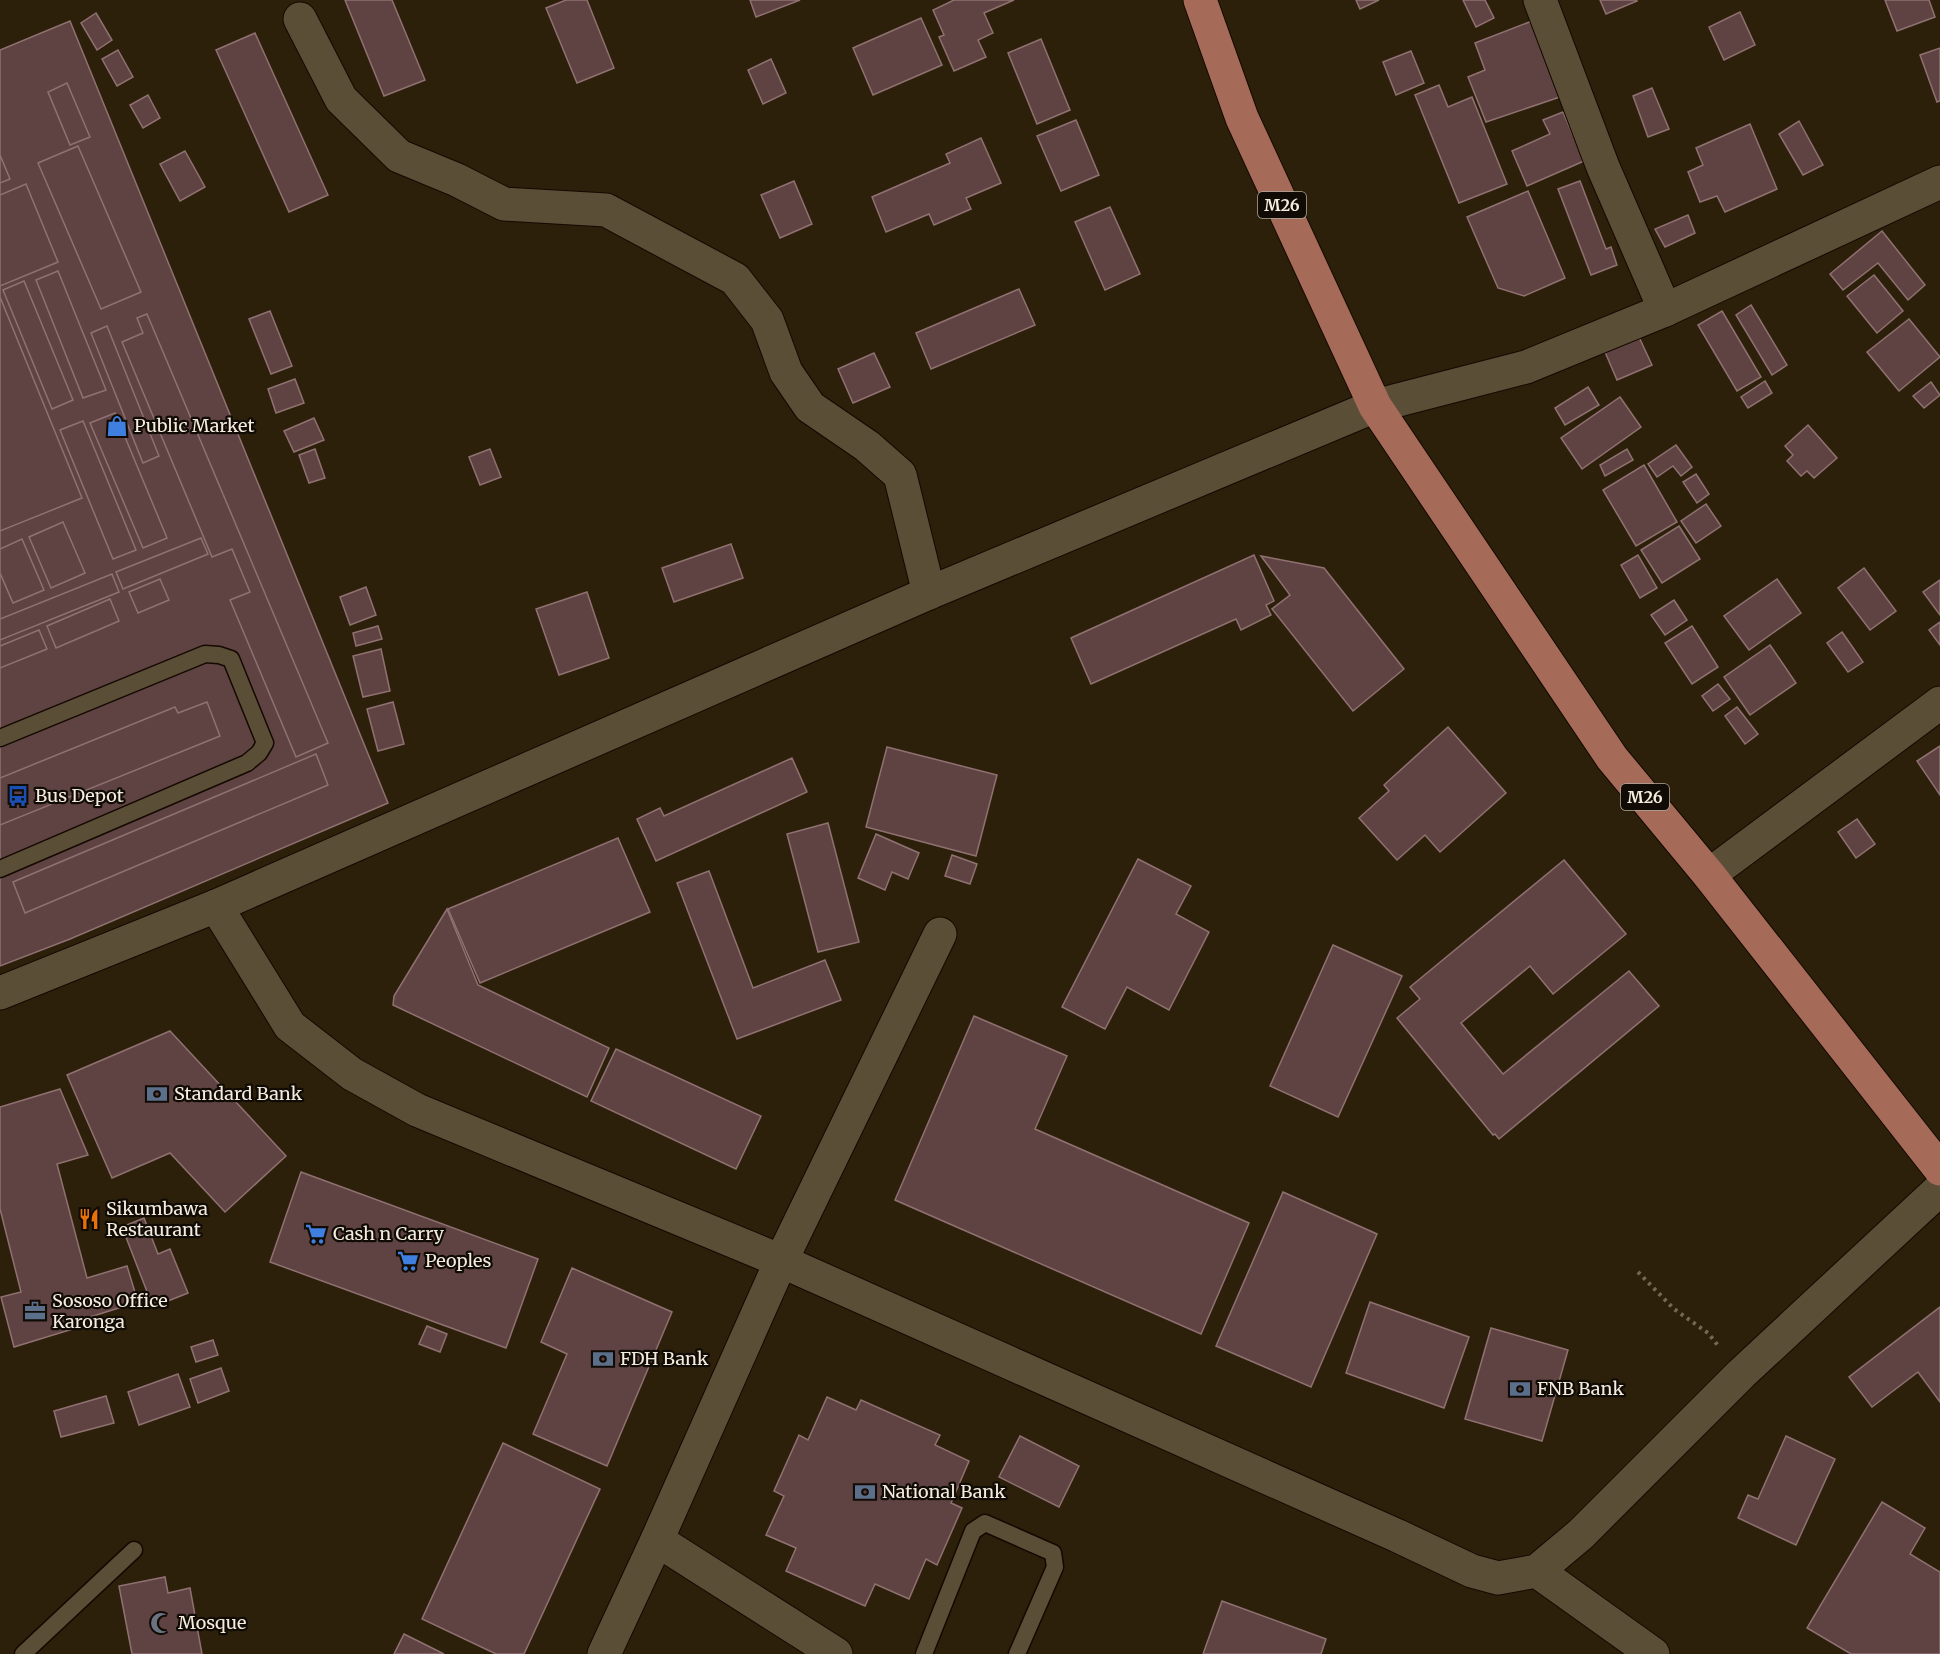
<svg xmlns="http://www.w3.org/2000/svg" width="1940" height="1654" viewBox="0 0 1940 1654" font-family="Merriweather,serif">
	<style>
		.building { fill: #5f4343; stroke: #907171; stroke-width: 1.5 }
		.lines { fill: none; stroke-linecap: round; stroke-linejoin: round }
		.lane-casing { stroke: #140900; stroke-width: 19 }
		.street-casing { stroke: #140900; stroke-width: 35 }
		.primary-casing { stroke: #140900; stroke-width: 35 }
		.path { stroke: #746957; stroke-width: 4; stroke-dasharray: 3 4.5; stroke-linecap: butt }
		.lane { stroke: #5b4e37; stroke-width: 16 }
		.street { stroke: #5b4e37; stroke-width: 33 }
		.primary { stroke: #a56a58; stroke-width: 33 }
		.labels { text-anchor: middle; stroke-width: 4.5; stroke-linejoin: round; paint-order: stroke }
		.shield { fill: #100b04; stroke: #b0a89d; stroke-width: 1.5 }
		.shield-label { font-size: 16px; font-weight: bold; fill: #f4ecdf }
		.poi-label { font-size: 18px; fill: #f4ecdf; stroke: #100b04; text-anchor: start }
	</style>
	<rect width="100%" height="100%" fill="#2c200b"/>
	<g class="building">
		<path d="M345,0H392L425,80L384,96Z"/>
		<path d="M566,0H587L614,68L577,83L546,8Z"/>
		<path d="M750,0H800L756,17Z"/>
		<path d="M954,0H1014L984,13L993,33L978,40L986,57L954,71L939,37L944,35L933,10Z"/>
		<path d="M1356,0H1379L1360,9Z"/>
		<path d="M1463,0H1485L1494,18L1476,27Z"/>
		<path d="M1600,0H1636L1637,1L1606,14Z"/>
		<path d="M1885,0H1929L1935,17L1897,31Z"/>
		<path d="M1740,12L1755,45L1724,60L1709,27Z"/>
		<path d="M96,13L112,40L97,50L81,23Z"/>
		<path d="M921,18L942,65L873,95L853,48Z"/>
		<path d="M70,21L388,803L70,939L0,966V50Z"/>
		<path d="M1532,21L1560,97L1486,122L1468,77L1485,70L1475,43Z"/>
		<path d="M255,33L328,195L289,212L216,50Z"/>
		<path d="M1041,39L1070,110L1037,124L1008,53Z"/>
		<path d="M1940,48V101L1937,102L1920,55Z"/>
		<path d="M118,50L133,77L117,86L102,59Z"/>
		<path d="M1411,51L1424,83L1396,95L1383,62Z"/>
		<path d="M771,59L786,93L763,104L748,70Z"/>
		<path d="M67,83L90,137L70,145L48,92Z"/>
		<path d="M1439,85L1448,107L1472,97L1507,184L1459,203L1415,95Z"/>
		<path d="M1652,88L1669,129L1648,137L1633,96Z"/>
		<path d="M148,95L160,118L143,128L130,105Z"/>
		<path d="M1563,112L1584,161L1527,186L1512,151L1550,134L1543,120Z"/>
		<path d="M1076,120L1099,175L1061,191L1037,136Z"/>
		<path d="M1799,121L1823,165L1803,175L1779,134Z"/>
		<path d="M1750,124L1777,189L1725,212L1717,196L1700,202L1688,172L1703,165L1696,148Z"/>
		<path d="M981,138L1001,183L966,198L971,209L934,225L929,214L886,232L872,197L950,163L946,154Z"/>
		<path d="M78,146L141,292L101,309L38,163Z"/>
		<path d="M185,151L205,187L180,201L160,164Z"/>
		<path d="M0,155L10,179L0,183Z"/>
		<path d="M794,181L812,224L780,238L761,195Z"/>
		<path d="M1580,181L1606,249L1611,247L1617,265L1591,275L1558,189Z"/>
		<path d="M26,184L58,262L0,286V195Z"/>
		<path d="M1528,191L1565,278L1524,296L1498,288L1467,217Z"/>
		<path d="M1110,207L1140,274L1105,290L1075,222Z"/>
		<path d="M1688,215L1695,233L1665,247L1655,229Z"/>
		<path d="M1882,231L1925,285L1908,300L1878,263L1843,290L1830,274Z"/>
		<path d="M58,271L106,390L83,398L36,280Z"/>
		<path d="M1874,275L1903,311L1877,333L1847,296Z"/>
		<path d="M24,281L73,400L52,409L3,290Z"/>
		<path d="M1019,289L1035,325L931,369L916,333Z"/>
		<path d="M0,297L82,498L0,531Z"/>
		<path d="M1751,305L1787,365L1772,375L1736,315Z"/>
		<path d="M270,311L292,366L271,374L249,319Z"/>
		<path d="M1722,311L1761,377L1737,391L1698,325Z"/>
		<path d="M147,314L328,743L296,757L230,600L250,592L232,549L212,557L122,342L143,333L137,318Z"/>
		<path d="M1909,319L1940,357L1899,391L1867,352Z"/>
		<path d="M107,326L159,456L143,463L91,333Z"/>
		<path d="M1639,337L1652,365L1617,380L1605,352Z"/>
		<path d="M874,353L890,387L853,403L838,369Z"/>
		<path d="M295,379L304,403L276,413L268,389Z"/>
		<path d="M1765,381L1772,393L1748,408L1741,397Z"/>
		<path d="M1931,382L1940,395L1924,408L1913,396Z"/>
		<path d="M1588,387L1599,405L1565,425L1555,408Z"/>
		<path d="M1620,397L1641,427L1582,469L1561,438Z"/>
		<path d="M115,413L167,538L143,548L90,423Z"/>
		<path d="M314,418L324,440L294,452L284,431Z"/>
		<path d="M83,421L136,550L113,559L60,430Z"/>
		<path d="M1808,425L1837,458L1814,478L1807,471L1801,476L1787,461L1793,455L1785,446Z"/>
		<path d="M1676,445L1692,467L1681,476L1673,466L1657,477L1648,464Z"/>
		<path d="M315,449L325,478L309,483L299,455Z"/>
		<path d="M490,449L501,477L480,485L469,457Z"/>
		<path d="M1627,449L1633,460L1605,476L1600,465Z"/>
		<path d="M1644,465L1677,522L1636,546L1603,490Z"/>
		<path d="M1696,474L1709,494L1697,503L1683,482Z"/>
		<path d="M1706,504L1721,526L1696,543L1681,521Z"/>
		<path d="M63,522L85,573L51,588L29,537Z"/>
		<path d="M1679,526L1700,559L1662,583L1641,550Z"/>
		<path d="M201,538L208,554L123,589L116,572Z"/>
		<path d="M22,539L44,590L13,603L0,573V549Z"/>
		<path d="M731,544L743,578L674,602L662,568Z"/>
		<path d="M1254,555L1274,601L1266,605L1271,615L1241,630L1236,619L1091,684L1071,638Z"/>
		<path d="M1638,555L1657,588L1640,598L1621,565Z"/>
		<path d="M1261,556L1324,568L1404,669L1353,711L1272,609L1290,595Z"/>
		<path d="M1864,568L1896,611L1870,630L1838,588Z"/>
		<path d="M112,574L119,592L0,640V619Z"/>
		<path d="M160,579L169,600L138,613L129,592Z"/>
		<path d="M1777,579L1801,613L1749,650L1724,616Z"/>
		<path d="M1940,580V615L1923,592Z"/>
		<path d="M366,587L376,615L350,625L340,597Z"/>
		<path d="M587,592L609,658L559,675L536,609Z"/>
		<path d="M110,599L119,621L56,648L47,626Z"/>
		<path d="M1674,600L1687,620L1665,635L1651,615Z"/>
		<path d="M1940,622V645L1929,630Z"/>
		<path d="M378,626L382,639L356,646L353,633Z"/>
		<path d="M1692,626L1718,667L1692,684L1665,643Z"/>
		<path d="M39,630L47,649L0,668V646Z"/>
		<path d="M1842,632L1863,662L1848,672L1827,643Z"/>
		<path d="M1770,645L1796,683L1750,715L1724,677Z"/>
		<path d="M381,649L390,691L363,697L353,656Z"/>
		<path d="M1718,684L1730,699L1713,711L1702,696Z"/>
		<path d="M207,702L220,736L0,825V778L175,707L178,713Z"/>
		<path d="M393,702L404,744L378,751L367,709Z"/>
		<path d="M1737,707L1758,734L1745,744L1725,716Z"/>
		<path d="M1448,727L1506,793L1440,852L1425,835L1397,860L1359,818L1389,791L1384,785Z"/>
		<path d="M1940,746V795L1917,761Z"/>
		<path d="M887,747L997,775L976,856L866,827Z"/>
		<path d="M316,754L328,785L25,913L13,882Z"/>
		<path d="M792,758L807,792L656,861L637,819L660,808L664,816Z"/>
		<path d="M1857,819L1875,844L1856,858L1838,832Z"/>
		<path d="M828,823L859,942L818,952L787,834Z"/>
		<path d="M876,834L919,853L908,879L892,872L885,890L858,878Z"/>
		<path d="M618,838L650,912L480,983L448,909Z"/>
		<path d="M952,855L977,864L970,884L945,876Z"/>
		<path d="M1138,859L1191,886L1176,914L1209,932L1169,1010L1127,987L1105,1029L1062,1007Z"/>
		<path d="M1564,860L1626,934L1553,994L1530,966L1461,1023L1503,1074L1629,971L1659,1006L1499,1139L1495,1134L1493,1135L1397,1018L1420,999L1410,987Z"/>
		<path d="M709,871L753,988L825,960L841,1000L737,1039L677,883Z"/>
		<path d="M447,909L478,985L609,1048L587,1097L393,1005L394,996Z"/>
		<path d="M1333,945L1402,976L1338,1117L1270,1086Z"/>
		<path d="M974,1016L1067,1056L1035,1129L1249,1223L1201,1334L895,1200Z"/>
		<path d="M170,1031L286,1156L225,1212L170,1153L112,1178L67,1075Z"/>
		<path d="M616,1049L761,1116L736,1169L591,1101Z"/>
		<path d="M60,1089L88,1155L57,1164L87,1278L127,1266L138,1302L74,1322L76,1328L14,1347L1,1297L21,1292L0,1209V1107Z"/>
		<path d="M301,1172L538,1259L506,1348L270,1262Z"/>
		<path d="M1283,1192L1377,1234L1311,1387L1216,1346Z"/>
		<path d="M144,1218L158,1254L170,1249L188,1293L153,1307L122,1227Z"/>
		<path d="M572,1268L672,1312L607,1466L533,1434L567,1354L541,1342Z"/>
		<path d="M1370,1302L1469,1337L1444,1408L1346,1373Z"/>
		<path d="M1940,1307V1402L1918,1372L1872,1407L1849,1377Z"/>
		<path d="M427,1326L447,1334L440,1352L419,1344Z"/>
		<path d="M1491,1328L1568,1350L1542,1441L1465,1419Z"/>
		<path d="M213,1340L218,1355L196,1362L191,1347Z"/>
		<path d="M221,1368L229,1391L198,1403L190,1379Z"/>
		<path d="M178,1374L190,1407L139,1425L128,1392Z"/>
		<path d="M106,1396L114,1423L61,1437L54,1411Z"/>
		<path d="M827,1397L856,1410L861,1400L940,1435L935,1445L969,1461L951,1503L962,1508L937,1565L926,1559L909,1599L875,1584L865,1606L786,1571L796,1548L766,1535L784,1496L774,1491L799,1435L808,1440Z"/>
		<path d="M1020,1436L1079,1466L1059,1507L999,1477Z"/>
		<path d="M1786,1436L1835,1459L1796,1545L1738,1518L1748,1495L1758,1499Z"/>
		<path d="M503,1443L600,1489L524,1654H496L422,1619Z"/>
		<path d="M1882,1502L1925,1528L1910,1554L1940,1572V1654H1851L1807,1628Z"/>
		<path d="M165,1577L168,1593L190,1588L202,1654H132L119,1586Z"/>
		<path d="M1222,1601L1326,1639L1321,1654H1203Z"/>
		<path d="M404,1634L444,1654H394Z"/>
	</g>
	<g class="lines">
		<defs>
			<g id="lane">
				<path d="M0,738L205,654L219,655L231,659L265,743L259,753L247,763L0,869"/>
				<path d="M23,1654L134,1550"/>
				<path d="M924,1654L973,1531L985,1523L1053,1553L1055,1567L1017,1654"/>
			</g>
			<g id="street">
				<path d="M1540,0L1603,167L1665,310"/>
				<path d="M300,19L341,99L399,156L457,180L504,204L606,210L735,279L767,320L786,372L810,407L867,446L900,475L929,593"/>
				<path d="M1709,875L1940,703"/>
				<path d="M216,906L290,1026L352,1074L417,1110L781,1261L1398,1536L1472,1571L1498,1578L1537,1571L1581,1534L1741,1374L1940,1189"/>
				<path d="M0,993L216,906L929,593L1375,406L1526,367L1665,310L1940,182"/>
				<path d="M657,1540L836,1654"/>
				<path d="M1537,1571L1653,1654"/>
				<path d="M604,1654L657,1540L781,1261L940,934"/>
			</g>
			<path id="primary" d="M1200,0L1242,118L1375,406L1612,758L1709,875L1940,1169"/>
		</defs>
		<use href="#lane" class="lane-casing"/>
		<use href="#street" class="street-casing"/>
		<use href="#primary" class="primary-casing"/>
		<path class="path" d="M1638,1272L1674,1309L1708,1333L1720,1348"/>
		<use href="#lane" class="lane"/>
		<use href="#street" class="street"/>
		<use href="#primary" class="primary"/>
	</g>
	<defs>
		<symbol id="shop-bare" viewBox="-9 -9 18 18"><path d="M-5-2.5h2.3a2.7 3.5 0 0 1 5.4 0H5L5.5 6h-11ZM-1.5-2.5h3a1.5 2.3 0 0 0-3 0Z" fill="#3f7fe0" stroke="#100b04" stroke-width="2.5" paint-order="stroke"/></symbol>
		<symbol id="bus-bare" viewBox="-9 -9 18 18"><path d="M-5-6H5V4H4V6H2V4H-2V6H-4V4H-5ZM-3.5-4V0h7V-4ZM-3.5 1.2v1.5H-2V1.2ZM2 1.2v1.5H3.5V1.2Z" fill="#1a4fb4" stroke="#100b04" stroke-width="2.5" paint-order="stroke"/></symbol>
		<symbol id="bank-bare" viewBox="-9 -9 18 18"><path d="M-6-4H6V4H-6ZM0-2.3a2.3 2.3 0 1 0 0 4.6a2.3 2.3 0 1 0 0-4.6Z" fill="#5c6f8a" stroke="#100b04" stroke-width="2.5" paint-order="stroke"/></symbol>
		<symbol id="restaurant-bare" viewBox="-9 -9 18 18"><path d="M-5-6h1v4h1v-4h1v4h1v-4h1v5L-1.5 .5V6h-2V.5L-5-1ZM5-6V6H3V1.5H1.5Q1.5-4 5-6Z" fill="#e8710a" stroke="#100b04" stroke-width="2.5" paint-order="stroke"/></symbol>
		<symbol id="supermarket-bare" viewBox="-9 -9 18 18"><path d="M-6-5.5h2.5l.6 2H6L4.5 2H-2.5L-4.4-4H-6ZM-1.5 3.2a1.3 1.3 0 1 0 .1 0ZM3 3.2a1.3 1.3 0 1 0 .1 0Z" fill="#3f7fe0" stroke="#100b04" stroke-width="2.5" paint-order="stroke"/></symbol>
		<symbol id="office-bare" viewBox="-9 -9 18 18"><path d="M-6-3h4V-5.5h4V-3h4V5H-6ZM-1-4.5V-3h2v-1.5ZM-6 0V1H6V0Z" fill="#5c6f8a" stroke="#100b04" stroke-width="2.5" paint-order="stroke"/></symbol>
		<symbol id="mosque-bare" viewBox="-9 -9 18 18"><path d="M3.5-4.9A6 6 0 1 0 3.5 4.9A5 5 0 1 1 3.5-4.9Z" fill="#6b7280" stroke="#100b04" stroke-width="2.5" paint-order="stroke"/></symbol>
	</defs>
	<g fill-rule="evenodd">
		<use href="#shop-bare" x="102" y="411" width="30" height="30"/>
		<use href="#bus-bare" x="3" y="781" width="30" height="30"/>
		<use href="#bank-bare" x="142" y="1079" width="30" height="30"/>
		<use href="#restaurant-bare" x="74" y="1204" width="30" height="30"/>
		<use href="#supermarket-bare" x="301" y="1219" width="30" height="30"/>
		<use href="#supermarket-bare" x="393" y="1246" width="30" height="30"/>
		<use href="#office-bare" x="20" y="1296" width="30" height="30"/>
		<use href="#bank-bare" x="588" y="1344" width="30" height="30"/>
		<use href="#bank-bare" x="1505" y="1374" width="30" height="30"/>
		<use href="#bank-bare" x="850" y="1477" width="30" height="30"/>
		<use href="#mosque-bare" x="146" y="1608" width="30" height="30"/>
	</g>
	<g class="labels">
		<g class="shield">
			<rect x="1258" y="192" width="48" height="26" rx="4.5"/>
			<rect x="1621" y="784" width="48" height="26" rx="4.5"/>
		</g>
		<g class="shield-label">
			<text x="1282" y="211">M26</text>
			<text x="1645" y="803">M26</text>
		</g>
		<g class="poi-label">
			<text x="134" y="432">Public Market</text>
			<text x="35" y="802">Bus Depot</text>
			<text x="174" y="1100">Standard Bank</text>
			<text x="106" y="1215">Sikumbawa<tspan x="106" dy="21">Restaurant</tspan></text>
			<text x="333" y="1240">Cash n Carry</text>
			<text x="425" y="1267">Peoples</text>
			<text x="52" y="1307">Sososo Office<tspan x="52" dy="21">Karonga</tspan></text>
			<text x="620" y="1365">FDH Bank</text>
			<text x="1537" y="1395">FNB Bank</text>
			<text x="882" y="1498">National Bank</text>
			<text x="178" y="1629">Mosque</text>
		</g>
	</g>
</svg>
